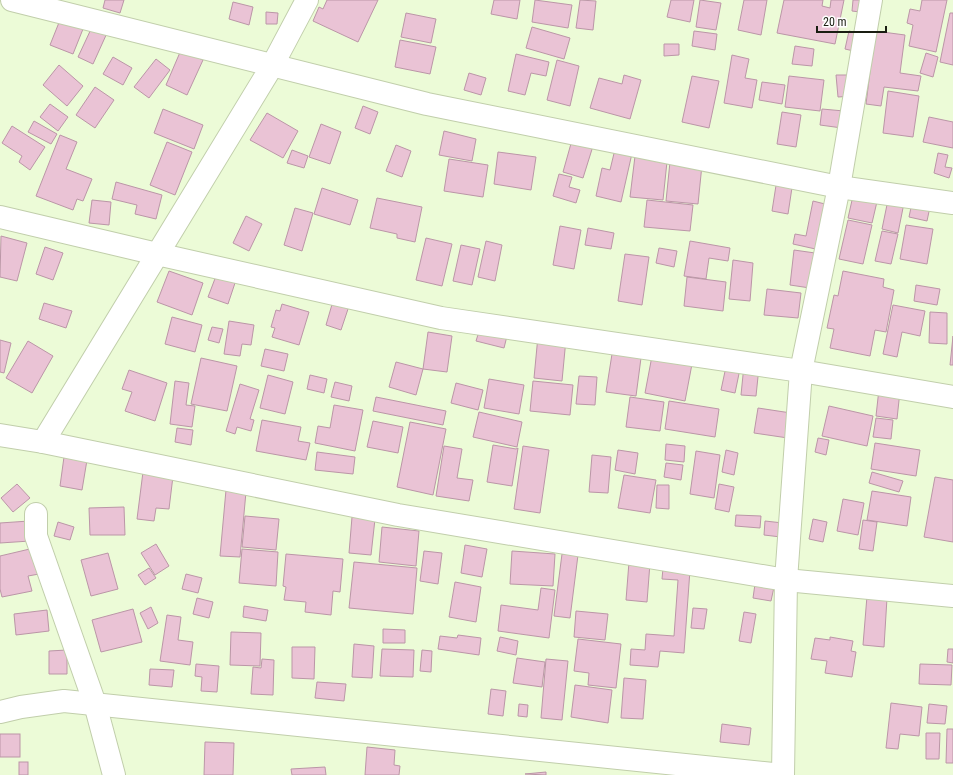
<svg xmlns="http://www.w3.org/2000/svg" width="953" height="775" viewBox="0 0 953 775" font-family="'Roboto Condensed',sans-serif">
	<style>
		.building { fill: #eac3d5; stroke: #bb96a7 }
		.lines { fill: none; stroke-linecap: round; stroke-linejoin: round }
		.minor-casing { stroke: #c1ceab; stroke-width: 24 }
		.minor { stroke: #fff; stroke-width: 22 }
	</style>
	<rect width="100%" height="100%" fill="#ecfbd7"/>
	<g class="building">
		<path d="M105,0H124L120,13L103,8Z"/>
		<path d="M327,0H378L358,42L313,21L319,7L323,9Z"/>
		<path d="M494,0H520L517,19L491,14Z"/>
		<path d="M535,0L572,5L568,28L532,22Z"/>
		<path d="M580,0L596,1L593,30L576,28Z"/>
		<path d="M671,0H694L690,22L667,17Z"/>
		<path d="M700,0L721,3L716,30L696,27Z"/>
		<path d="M744,0H767L761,35L738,30Z"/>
		<path d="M784,0H823L822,6L830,8L831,0H844L835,44L777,33Z"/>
		<path d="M853,0H870L868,13L852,11Z"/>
		<path d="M922,0H947L936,52L909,46L913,25L907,23L910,9L920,11Z"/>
		<path d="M233,2L253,7L249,25L229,19Z"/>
		<path d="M266,12L278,13L277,24H266Z"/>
		<path d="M406,13L436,19L431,43L401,37Z"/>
		<path d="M950,13H953V65L940,62Z"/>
		<path d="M60,20L83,29L73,54L50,45Z"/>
		<path d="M92,27L107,33L93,64L78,57Z"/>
		<path d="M532,27L570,38L564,59L526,48Z"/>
		<path d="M694,31L717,34L715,50L692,46Z"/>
		<path d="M849,31L862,34L858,52L845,49Z"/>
		<path d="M875,31L905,35L900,73L921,76L918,91L884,87L881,106L866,104Z"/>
		<path d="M400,40L436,47L430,74L395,67Z"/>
		<path d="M664,44H679V55L664,56Z"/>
		<path d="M795,46L814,49L812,66L792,64Z"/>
		<path d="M181,50L203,60L187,95L166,85Z"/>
		<path d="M926,53L938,57L933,77L920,73Z"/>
		<path d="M516,54L549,62L546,76L531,73L525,95L508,91Z"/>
		<path d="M732,55L749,59L745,78L757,80L752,108L724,103Z"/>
		<path d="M113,57L132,68L123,85L103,74Z"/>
		<path d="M156,59L170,70L149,98L134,87Z"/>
		<path d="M557,60L579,66L570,106L547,100Z"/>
		<path d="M59,65L83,86L67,106L43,85Z"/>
		<path d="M469,73L486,78L481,95L464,90Z"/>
		<path d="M624,75L641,80L630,119L590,108L599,78L622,84Z"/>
		<path d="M836,75H852L853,96L838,97Z"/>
		<path d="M692,76L719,81L709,128L682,122Z"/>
		<path d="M789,76L824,80L820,111L785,107Z"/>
		<path d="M762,82L785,85L782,104L759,100Z"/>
		<path d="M95,87L114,100L95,128L76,115Z"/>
		<path d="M888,91L919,96L913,137L883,133Z"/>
		<path d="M50,104L68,117L58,131L40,117Z"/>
		<path d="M363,106L378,112L370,134L355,128Z"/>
		<path d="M163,109L203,125L194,149L154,133Z"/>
		<path d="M822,109L844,111L842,128L820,125Z"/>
		<path d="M782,112L801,115L796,147L777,144Z"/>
		<path d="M267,113L298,131L283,158L250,140Z"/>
		<path d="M929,117L953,122V148L923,142Z"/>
		<path d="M34,121L57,134L51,144L28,132Z"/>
		<path d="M321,124L341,132L330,164L309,157Z"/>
		<path d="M12,126L45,147L30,170L19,162L22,156L2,143Z"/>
		<path d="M444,131L476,139L472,161L439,155Z"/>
		<path d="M60,135L77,142L66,169L92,179L83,201L77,199L73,210L36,196Z"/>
		<path d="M572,140L593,146L583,178L563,172Z"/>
		<path d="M167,142L192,152L175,195L150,185Z"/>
		<path d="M396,145L411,151L402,177L386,171Z"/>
		<path d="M616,145L633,149L621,202L596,196L602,168L610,170Z"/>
		<path d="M636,148L668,152L663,200L630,197Z"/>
		<path d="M292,150L308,156L304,168L287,163Z"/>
		<path d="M498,152L536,157L531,190L494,184Z"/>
		<path d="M671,152L703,155L698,204L666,201Z"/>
		<path d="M938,153L948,155L945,167L952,168L949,178L934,173Z"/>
		<path d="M449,159L488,165L483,197L444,191Z"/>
		<path d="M559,174L572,177L569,187L580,190L576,203L553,196Z"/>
		<path d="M777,179L793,181L788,214L772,211Z"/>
		<path d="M116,182L162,195L156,219L135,214L137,205L112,199Z"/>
		<path d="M855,187L879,193L872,223L848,218Z"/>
		<path d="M322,188L358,200L350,225L314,214Z"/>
		<path d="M889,195L905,198L898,233L882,229Z"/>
		<path d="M377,198L422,207L415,242L397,238V234L370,228Z"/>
		<path d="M913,198L931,202L927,221L909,217Z"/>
		<path d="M92,200L111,202L109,225L89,223Z"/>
		<path d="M647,200L693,205L690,231L644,227Z"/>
		<path d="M813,201L829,205L820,250L793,244L795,234L806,236Z"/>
		<path d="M295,208L313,213L302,251L284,245Z"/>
		<path d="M246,216L262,224L249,251L233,243Z"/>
		<path d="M848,220L872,225L863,264L839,259Z"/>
		<path d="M906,225L933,229L927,264L900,259Z"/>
		<path d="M560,226L581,230L574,269L553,265Z"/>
		<path d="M588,228L614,233L611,249L585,245Z"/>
		<path d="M882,231L898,234L891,264L875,261Z"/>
		<path d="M1,236L27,243L17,281L0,277Z"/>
		<path d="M426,238L452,244L442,286L416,280Z"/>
		<path d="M486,241L502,245L495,281L478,277Z"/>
		<path d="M690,241L730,248L728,261L709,258L706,279L684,276Z"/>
		<path d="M461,245L480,249L472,285L453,281Z"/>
		<path d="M45,247L63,253L53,280L36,274Z"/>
		<path d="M659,248L677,251L674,267L656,263Z"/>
		<path d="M794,250L815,253L810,288L790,285Z"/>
		<path d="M625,254L649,257L642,305L618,301Z"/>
		<path d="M733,260L753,263L750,301L729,299Z"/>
		<path d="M169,271L203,283L192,315L157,302Z"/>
		<path d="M843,271L884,279L883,287L894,290L886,332L875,330L870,356L830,348L834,329L827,328L834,295L838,296Z"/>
		<path d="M216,276L235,283L228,304L208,297Z"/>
		<path d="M687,277L726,282L723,311L684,306Z"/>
		<path d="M916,285L940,289L937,305L914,301Z"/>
		<path d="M767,289L801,293L798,318L764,315Z"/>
		<path d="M333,301L349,306L341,330L326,325Z"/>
		<path d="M44,303L72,311L66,328L39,319Z"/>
		<path d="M282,304L309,312L299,345L272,337L275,328L271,327L276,310L280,311Z"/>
		<path d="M893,305L925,311L920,336L902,332L897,357L883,354Z"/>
		<path d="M930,312L947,313V344L929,343Z"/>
		<path d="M172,317L202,325L195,352L165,344Z"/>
		<path d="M229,321L254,325L251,345L242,344L240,356L224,354Z"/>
		<path d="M481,325L508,332L504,348L476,341Z"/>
		<path d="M212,327L223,329L219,343L208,340Z"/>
		<path d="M428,332L452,336L447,372L423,369Z"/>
		<path d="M538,336L566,339L562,381L534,378Z"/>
		<path d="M953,336V365H950Z"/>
		<path d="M0,340L11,343L4,373L0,372Z"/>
		<path d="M28,341L53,356L32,393L6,378Z"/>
		<path d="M265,349L288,354L284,371L261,366Z"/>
		<path d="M612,354L641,358L636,396L606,392Z"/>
		<path d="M652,356L692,364L685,401L645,393Z"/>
		<path d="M201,358L237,366L227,411L191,404Z"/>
		<path d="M396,362L423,369L416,395L389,387Z"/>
		<path d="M727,362L741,364L735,393L721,390Z"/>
		<path d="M744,365L759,367L756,396L741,395Z"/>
		<path d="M129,370L167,383L155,421L125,411L132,392L122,389Z"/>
		<path d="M268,375L293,382L285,414L260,408Z"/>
		<path d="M310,375L327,379L324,393L307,389Z"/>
		<path d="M579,376L597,377L595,405L576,404Z"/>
		<path d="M489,379L524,385L519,414L484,408Z"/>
		<path d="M175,381L189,383L186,405L195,406L192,427L170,424Z"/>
		<path d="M533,381L573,385L570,415L530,411Z"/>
		<path d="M335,382L352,386L349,401L331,397Z"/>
		<path d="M456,383L483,390L478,410L451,403Z"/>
		<path d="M240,384L259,390L250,419L254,420L251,431L237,427L235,434L226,431Z"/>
		<path d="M879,389L900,391L897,419L876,416Z"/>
		<path d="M376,397L446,411L443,425L373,411Z"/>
		<path d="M630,397L664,402L660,431L626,427Z"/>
		<path d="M669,401L719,409L715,437L665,429Z"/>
		<path d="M334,405L363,410L355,451L315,443L318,426L330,428Z"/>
		<path d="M829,406L873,416L867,446L822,436Z"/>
		<path d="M758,408L791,413L788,438L754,433Z"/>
		<path d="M479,412L522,422L517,447L473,437Z"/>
		<path d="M876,418L893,420L891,439L873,437Z"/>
		<path d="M262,420L301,427L298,441L310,443L306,460L256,451Z"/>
		<path d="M373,421L403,427L398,453L367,447Z"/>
		<path d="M410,422L446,429L433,495L397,487Z"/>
		<path d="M177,428L193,430L191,445L175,442Z"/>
		<path d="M818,438L829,440L826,455L815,452Z"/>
		<path d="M875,443L920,450L916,476L871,469Z"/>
		<path d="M666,444L685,446L684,462L665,460Z"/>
		<path d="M493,445L516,449L518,448L512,486L487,482Z"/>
		<path d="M444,446L462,449L457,478L473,480L469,501L436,496Z"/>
		<path d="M523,446L549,450L540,513L514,509Z"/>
		<path d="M618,450L638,453L635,474L615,470Z"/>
		<path d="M726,450L738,453L734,475L722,472Z"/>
		<path d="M696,451L720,455L714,498L690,494Z"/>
		<path d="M317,452L355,457L353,474L315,470Z"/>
		<path d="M592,455L611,457L608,493L589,492Z"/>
		<path d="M64,457L87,460L82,490L60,486Z"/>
		<path d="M666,463L683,465L681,480L664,477Z"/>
		<path d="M144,464L174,468L169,509L156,508L154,521L137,519Z"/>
		<path d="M872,472L903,481L899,492L869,483Z"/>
		<path d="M624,475L656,480L650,513L618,508Z"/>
		<path d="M935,477L953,480V542L924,537Z"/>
		<path d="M17,484L30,498L13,512L1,498Z"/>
		<path d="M719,484L734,487L729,512L715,509Z"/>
		<path d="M657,485H669V509L656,508Z"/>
		<path d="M226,490L246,492L240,557L220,556Z"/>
		<path d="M872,491L911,497L907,526L867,520Z"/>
		<path d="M843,499L864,503L858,535L837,531Z"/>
		<path d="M124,507L125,535H90L89,508Z"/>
		<path d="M736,515L761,516L760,528L735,526Z"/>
		<path d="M245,516L279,519L276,550L242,547Z"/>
		<path d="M352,517L375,519L371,555L349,553Z"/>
		<path d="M813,519L827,522L823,542L809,539Z"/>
		<path d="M863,520L877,522L873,551L859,549Z"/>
		<path d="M29,521L30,541L0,543V523Z"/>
		<path d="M765,521L783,523L781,537L764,535Z"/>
		<path d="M58,522L74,527L70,540L54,536Z"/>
		<path d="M382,527L419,531L416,566L379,562Z"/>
		<path d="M156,544L169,566L155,575L141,553Z"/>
		<path d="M465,545L487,549L482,577L461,573Z"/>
		<path d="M34,548L39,574L28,576L32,591L2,597L0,589V556Z"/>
		<path d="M242,549L278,552L276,586L239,583Z"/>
		<path d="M424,551L442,553L438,584L420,581Z"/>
		<path d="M512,551L555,554L553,586L510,584Z"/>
		<path d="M108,553L118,589L91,596L81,560Z"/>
		<path d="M286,554L343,559L340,592L333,591L331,615L305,612L306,602L284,600L286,587L283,586Z"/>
		<path d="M562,554L578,555L570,618L554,616Z"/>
		<path d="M354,562L417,568L413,614L349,608Z"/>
		<path d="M629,562L650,563L647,602L626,600Z"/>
		<path d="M149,568L156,578L145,585L138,575Z"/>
		<path d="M663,568L690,570L684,653L660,651L658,667L630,665L631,649L645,650L646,634L674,636L678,580L662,579Z"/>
		<path d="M186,574L202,578L198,593L182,589Z"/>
		<path d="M455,582L481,587L476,622L449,617Z"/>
		<path d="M755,584L774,587L771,601L753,598Z"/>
		<path d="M541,588L555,590L549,638L498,631L501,605L538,610Z"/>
		<path d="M867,596L887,598L884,647L863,645Z"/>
		<path d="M197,598L213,602L209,618L193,614Z"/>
		<path d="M244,606L268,610L266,621L243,617Z"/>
		<path d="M151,607L158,623L148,629L140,613Z"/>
		<path d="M693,608L707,609L704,629L691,628Z"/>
		<path d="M133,609L142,642L101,652L92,620Z"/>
		<path d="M47,610L49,631L16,635L14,614Z"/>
		<path d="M576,611L608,614L605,640L574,637Z"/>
		<path d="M744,612L756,614L751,643L739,641Z"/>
		<path d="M167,615L181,617L178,640L193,642L190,665L160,661Z"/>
		<path d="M383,629L405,630V643H383Z"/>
		<path d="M231,632L261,633L260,666L230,665Z"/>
		<path d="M458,635L481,638L479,655L438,649L440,636L457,638Z"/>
		<path d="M500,637L518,641L516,655L497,651Z"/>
		<path d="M830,637L853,641L851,651L856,652L852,677L825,673L827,661L811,659L815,638L830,640Z"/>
		<path d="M578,639L621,644L616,688L588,685L589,673L574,671Z"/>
		<path d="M354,644L374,646L372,678L352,677Z"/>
		<path d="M292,647H315L314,679L292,678Z"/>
		<path d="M382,649L414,650L413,677L380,676Z"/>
		<path d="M948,649H953V663L947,662Z"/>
		<path d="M67,650V674H49V651Z"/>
		<path d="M422,650L432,651L431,672L420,671Z"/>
		<path d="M517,658L545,662L542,687L513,683Z"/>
		<path d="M262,659L274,660L273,695L251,694L253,667L261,668Z"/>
		<path d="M546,659L568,661L562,720L541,718Z"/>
		<path d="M196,664L219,666L217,692L201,691L202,677L195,676Z"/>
		<path d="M920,664L952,665L951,685L919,684Z"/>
		<path d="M150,669L174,670L172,687L149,685Z"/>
		<path d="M624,678L646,680L643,719L621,718Z"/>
		<path d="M317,682L346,684L344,701L315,698Z"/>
		<path d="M575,685L612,690L608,723L571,717Z"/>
		<path d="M491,689L506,691L503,716L488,714Z"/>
		<path d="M891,703L922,707L919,736L900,734L898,749L886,748Z"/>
		<path d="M519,704L528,705L527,717L518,716Z"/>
		<path d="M929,704L947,706L945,724L927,723Z"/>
		<path d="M722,724L751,728L749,745L720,742Z"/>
		<path d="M947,729H953V763H946Z"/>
		<path d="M926,733H940L939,759H926Z"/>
		<rect x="0" y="734" width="20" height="23"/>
		<path d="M205,742L234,743L233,775H204Z"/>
		<path d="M367,747L395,750L394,765L400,766L399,775H365Z"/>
		<rect x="19" y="762" width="9" height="13"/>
		<path d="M325,767L326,775H292L291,769Z"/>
		<path d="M546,772V775L525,774Z"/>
	</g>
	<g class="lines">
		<defs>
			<g id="minor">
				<path d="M12,0L427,104L839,187L953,203"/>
				<path d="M0,217L157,254L441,318L801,371L953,397"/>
				<path d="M0,435L43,442L398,515L786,580L953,596"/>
				<path d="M43,442L272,66L307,0"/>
				<path d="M36,514V536L95,704L114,775"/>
				<path d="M0,712L21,707L64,701L783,775"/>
				<path d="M783,775L786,580L801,371L839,187L871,0"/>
			</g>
		</defs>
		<use href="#minor" class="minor-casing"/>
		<use href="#minor" class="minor"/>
	</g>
	<path d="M817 26v6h69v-6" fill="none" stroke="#191d11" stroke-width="2"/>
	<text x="823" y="26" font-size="12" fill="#191d11" stroke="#ffffff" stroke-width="3" paint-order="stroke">20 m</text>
</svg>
